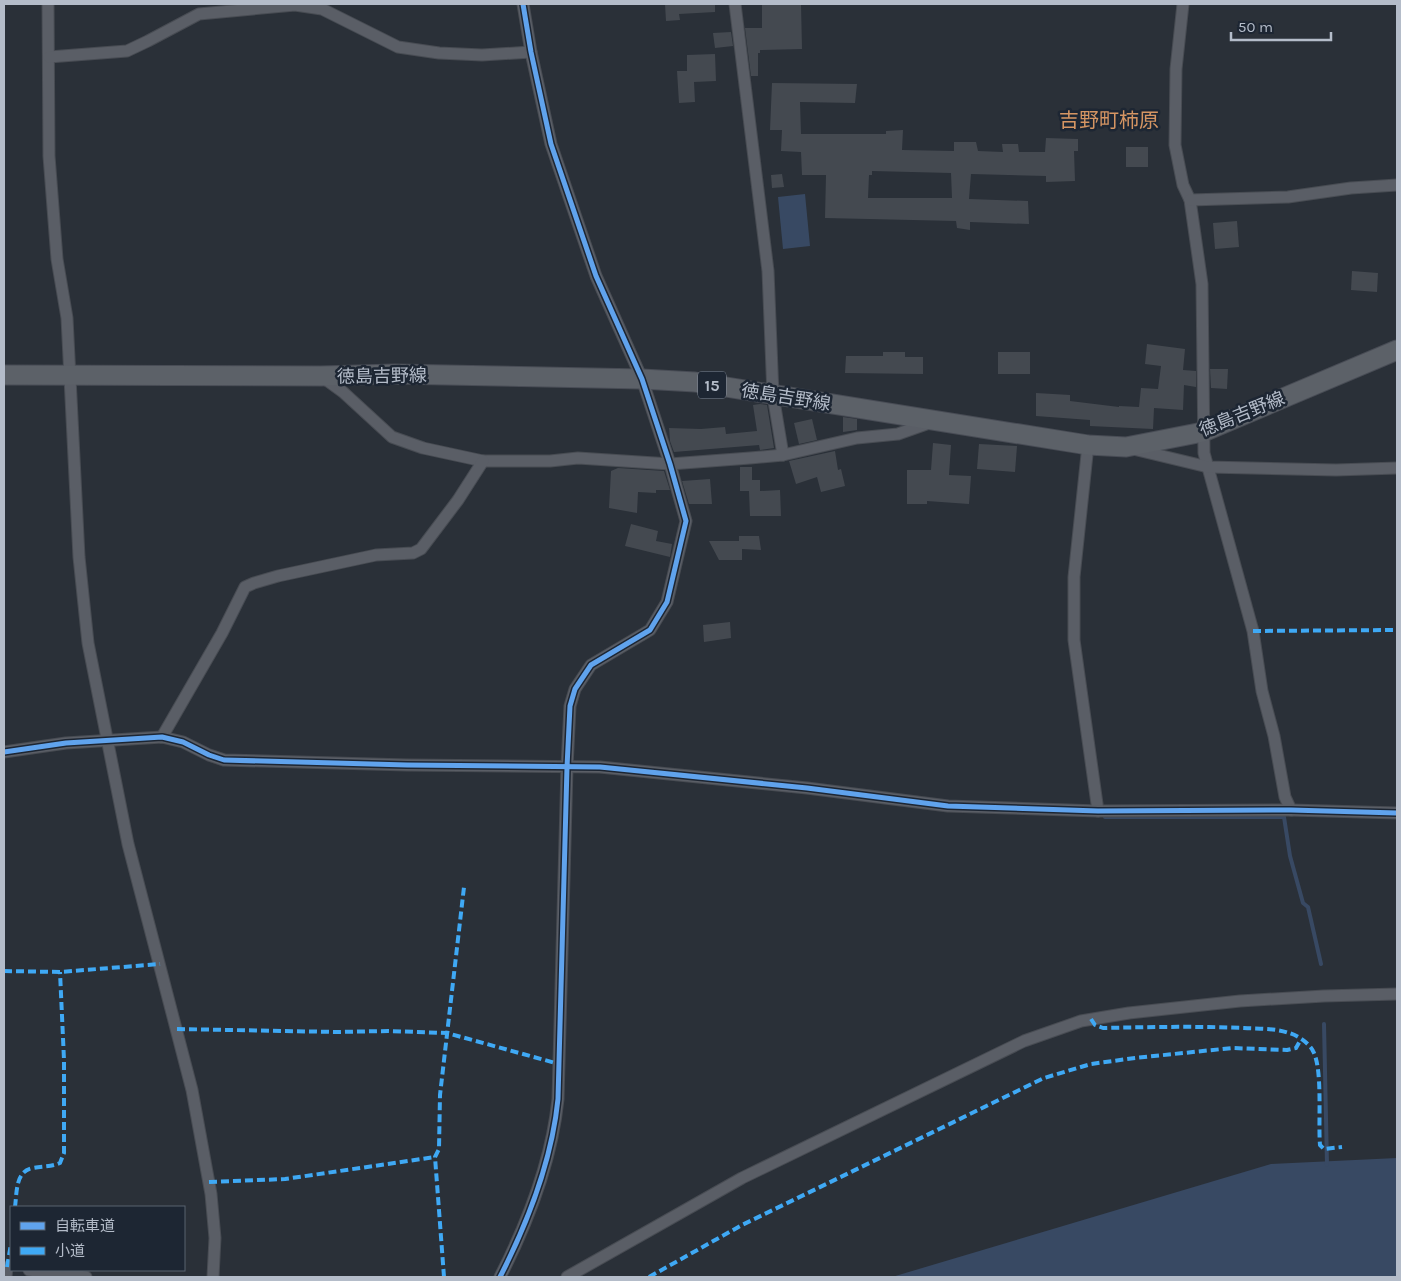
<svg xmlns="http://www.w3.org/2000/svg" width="1401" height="1281" viewBox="0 0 1401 1281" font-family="Karla,'Noto Sans JP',sans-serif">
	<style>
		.water { fill: #384963 }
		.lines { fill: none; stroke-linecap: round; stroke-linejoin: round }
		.stream { stroke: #384963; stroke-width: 4 }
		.building { fill: #444950; fill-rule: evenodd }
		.street-casing { stroke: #484c53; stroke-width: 13 }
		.primary-casing { stroke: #484c55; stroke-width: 21 }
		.street { stroke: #5a5e66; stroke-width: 11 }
		.primary { stroke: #5c6168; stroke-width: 19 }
		.quiet { stroke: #3fa9f5; stroke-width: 4; stroke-dasharray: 8 4; stroke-linecap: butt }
		.cycleway-casing { stroke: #1d2633; stroke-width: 8 }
		.cycleway { stroke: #60a3ed; stroke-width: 5 }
		.labels { text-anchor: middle; stroke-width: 5; stroke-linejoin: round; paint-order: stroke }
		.shield { fill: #1d2633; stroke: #878f9c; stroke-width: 1 }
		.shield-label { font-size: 16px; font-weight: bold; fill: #b4bcc9 }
		.street-label { font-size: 18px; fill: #b4bcc9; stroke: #1d2633 }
		.quarter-label { font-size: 20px; fill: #d59563; stroke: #1d2633 }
	</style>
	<rect width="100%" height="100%" fill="#2a3038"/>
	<g class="water">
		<path d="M805,194L810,246L783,249L778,197Z"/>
		<path d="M1397,1158V1277H892L1271,1164Z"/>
	</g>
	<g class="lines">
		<g class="stream">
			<path d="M1105,817H1284L1290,856L1303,903L1308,907L1321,964"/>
			<path d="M1324,1024L1327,1165"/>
		</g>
	</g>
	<g class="building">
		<path d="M665,4H715V12L679,14L680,20L666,21Z"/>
		<path d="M762,4H801L802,49L760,50V53H758V76H751L745,28H762Z"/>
		<path d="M731,32L733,46L715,48L713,33Z"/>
		<path d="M715,54L716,81L694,82L695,102L679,103L677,71H687V55Z"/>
		<path d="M772,83L857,84L855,103L800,102L801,134H886V131L903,130L902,150L954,151V142H976L978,151L1003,152L1002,144H1018L1019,152H1045L1046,138L1078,139V151H1074L1075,181L1046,182V176L971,174L969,199L1028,201L1029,224L970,222V230L957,228L956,221L825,218L826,175H802L801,152L781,151L782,130H770ZM872,171L951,173L952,198H868L869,175H872Z"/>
		<rect x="1126" y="147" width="22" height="20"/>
		<path d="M782,174L784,187L772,188L771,175Z"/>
		<path d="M1237,221L1239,247L1215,249L1213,223Z"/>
		<path d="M1352,271L1378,273L1377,292L1351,290Z"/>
		<path d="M1147,344L1185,349L1183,370L1196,371V387L1184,385L1183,410L1154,408L1153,429L1090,426V420L1036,416V393L1070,395V401L1119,407V406L1139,407L1141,388L1158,389L1161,366L1145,364Z"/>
		<path d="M883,352H905V357H923V374L845,373L846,356H883Z"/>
		<rect x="998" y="352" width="32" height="22"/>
		<path d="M1210,369H1228L1227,389L1211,388Z"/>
		<path d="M760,404L767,405L774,448L760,450L759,445L674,452L670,441L669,428L701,429L725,427L726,434L757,431L753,405Z"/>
		<path d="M843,417L857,419V430L843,432Z"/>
		<path d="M812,419L817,440L799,444L794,423Z"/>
		<path d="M933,443L951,445L949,475L971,476L969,504L927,501V504H907V470H931Z"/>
		<path d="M979,444L1017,446L1015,472L977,469Z"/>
		<path d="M835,451L838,470L841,469L845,486L821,492L817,477L796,484L789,461Z"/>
		<path d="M740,467H752V480H760V491L780,490L781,516H750L749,491H740Z"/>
		<path d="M618,468L664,471L670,490H656V493L638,492L637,513L609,508L611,471Z"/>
		<path d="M710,479L712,504H689L682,481Z"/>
		<path d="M631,524L658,531L656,541L672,544L670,557L625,546Z"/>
		<path d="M739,536H759L761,550L742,549V560H719L709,541H739Z"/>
		<path d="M730,622L731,638L704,642L703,625Z"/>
	</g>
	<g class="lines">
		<defs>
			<g id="street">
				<path d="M48,4L49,156L57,259L67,318L79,557L88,643L128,844L192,1090L211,1194L215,1238L213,1277"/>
				<path d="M735,4L768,271L773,395L783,455"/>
				<path d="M1183,4L1176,69L1175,145L1183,185L1190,200L1202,284L1204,453L1253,631L1262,691L1274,736L1285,797L1291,810"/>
				<path d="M49,57L127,51L148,41L199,14L295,5L322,9L398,47L439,53L482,55L531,52"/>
				<path d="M1190,200L1288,197L1351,188L1397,185"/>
				<path d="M321,376L343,392L392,437L423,448L483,461H550L578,458L670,464L750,458L783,455L857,438L898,434L929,423"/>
				<path d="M1088,445L1074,577V640L1098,811"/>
				<path d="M1133,449L1208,467L1336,470L1397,468"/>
				<path d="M162,737L222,633L245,587L254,583L278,576L376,555L413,553L421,549L458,500L483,461"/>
				<path d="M4,752L66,743L162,737L183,742L209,755L224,760L407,765L600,767L807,788L948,806L1098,811L1291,810L1397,813"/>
				<path d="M29,1270L86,1277"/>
				<path d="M6,1277L7,1267"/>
				<path d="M500,1277C527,1224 552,1159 558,1099L567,767L570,706L575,689L591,665L650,630L667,602L686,521L670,464L642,379L596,276L551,144L531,52L523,4"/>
				<path d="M567,1277L742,1178L1024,1041L1081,1021L1129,1013L1240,1001L1324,996L1397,994"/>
			</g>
			<path id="primary" d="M4,375L321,376L395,374L642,379L695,382L1088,445L1126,447L1203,432L1397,350"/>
		</defs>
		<use href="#street" class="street-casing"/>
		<use href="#primary" class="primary-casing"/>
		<use href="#street" class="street"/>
		<use href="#primary" class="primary"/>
		<g class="quiet">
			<path d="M1253,631L1397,630"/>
			<path d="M4,971L60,972L160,964"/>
			<path d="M1091,1019L1095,1025L1103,1028C1150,1027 1197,1026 1244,1028C1259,1029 1275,1028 1289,1033C1297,1035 1309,1043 1313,1051C1323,1069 1318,1122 1320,1145L1324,1149L1342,1147"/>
			<path d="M177,1029L337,1032L388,1031L447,1033L559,1064"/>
			<path d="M209,1182L285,1179L435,1157"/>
			<path d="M15,1207C17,1193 15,1171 33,1168C44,1166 50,1167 60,1163L64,1153V1060L60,972"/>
			<path d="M7,1267L11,1244"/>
			<path d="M444,1277L435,1157L439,1149L440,1095L464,887"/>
			<path d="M649,1277L742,1225L1044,1078L1091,1064L1135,1058L1232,1048L1287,1050L1296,1048L1301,1039"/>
		</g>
		<defs>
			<g id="cycleway">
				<path d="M4,752L66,743L162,737L183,742L209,755L224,760L407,765L600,767L807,788L948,806L1098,811L1291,810L1397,813"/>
				<path d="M500,1277C527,1224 552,1159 558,1099L567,767L570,706L575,689L591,665L650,630L667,602L686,521L670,464L642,379L596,276L551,144L531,52L523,4"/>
			</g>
		</defs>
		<use href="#cycleway" class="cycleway-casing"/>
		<use href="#cycleway" class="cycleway"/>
	</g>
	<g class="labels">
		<rect class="shield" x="698" y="371.5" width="28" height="27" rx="4"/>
		<g class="shield-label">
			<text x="712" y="391">15</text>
		</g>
		<g class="street-label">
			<text transform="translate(382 376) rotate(-1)" y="6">徳島吉野線</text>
			<text transform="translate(786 397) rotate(9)" y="6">徳島吉野線</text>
			<text transform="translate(1242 414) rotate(-22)" y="6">徳島吉野線</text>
		</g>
		<g class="quarter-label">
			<text x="1109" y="127">吉野町柿原</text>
		</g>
	</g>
	<rect width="1401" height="1281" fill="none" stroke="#b4bcc9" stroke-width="10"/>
	<rect x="10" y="1206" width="175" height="65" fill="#1d2633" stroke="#59626f"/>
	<rect x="20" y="1222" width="25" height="8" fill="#60a3ed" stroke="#59626f"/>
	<text x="55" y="1231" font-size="15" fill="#b4bcc9">自転車道</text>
	<rect x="20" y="1247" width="25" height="8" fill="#3fa9f5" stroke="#59626f"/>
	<text x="55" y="1256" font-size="15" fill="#b4bcc9">小道</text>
	<path d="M1231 32v8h100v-8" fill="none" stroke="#b4bcc9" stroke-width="2.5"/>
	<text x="1238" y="32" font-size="15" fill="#b4bcc9" stroke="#1d2633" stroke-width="4" paint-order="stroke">50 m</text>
</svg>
